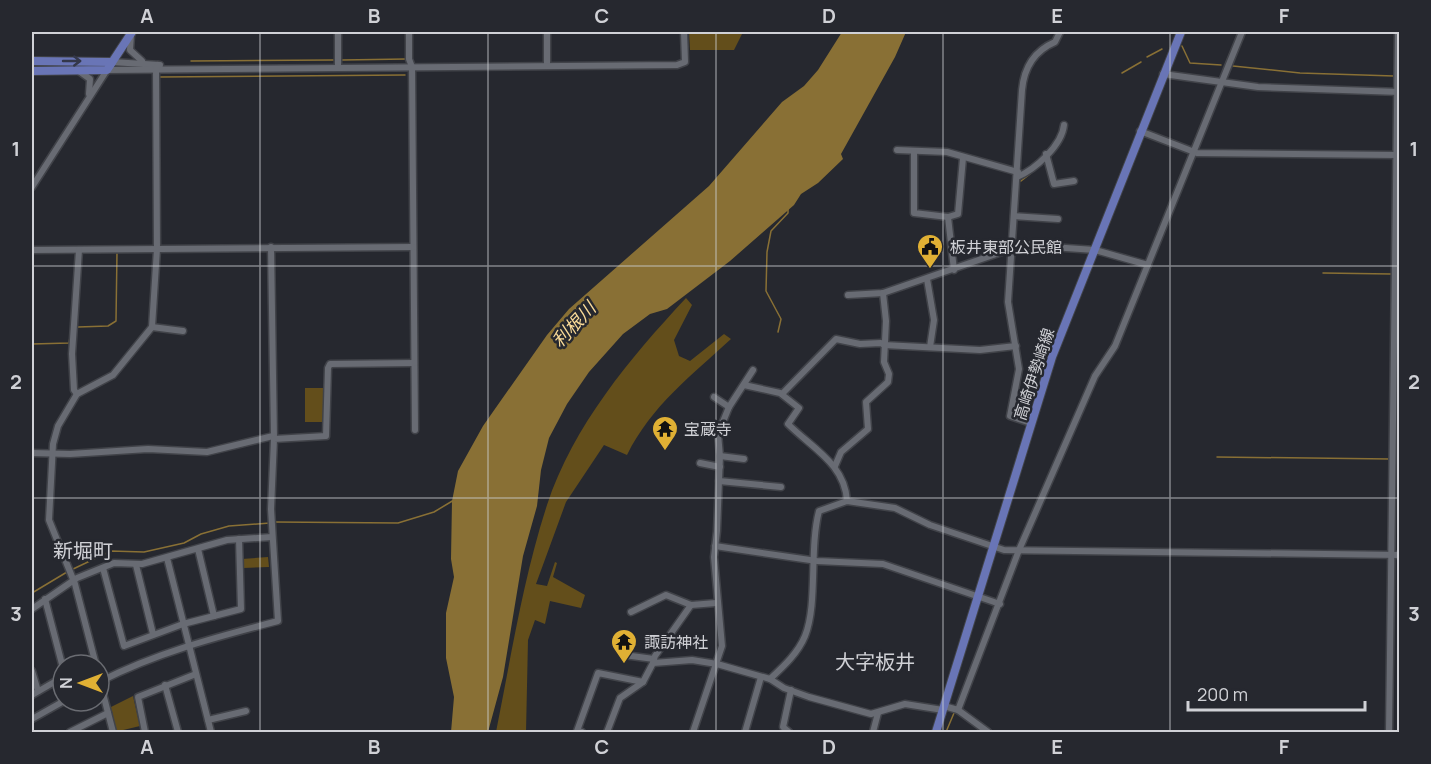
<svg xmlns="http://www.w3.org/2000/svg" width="1431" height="764" viewBox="0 0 1431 764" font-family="Manrope,'Noto Sans JP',sans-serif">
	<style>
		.green { fill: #634e1b }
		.water { fill: #897035 }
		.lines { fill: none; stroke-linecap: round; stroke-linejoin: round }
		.stream { stroke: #897035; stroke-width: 1.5 }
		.minor-casing { stroke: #414349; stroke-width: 9 }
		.major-casing { stroke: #414349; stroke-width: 10 }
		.minor { stroke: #686b73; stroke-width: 6 }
		.major { stroke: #6975b6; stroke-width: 8 }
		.oneway { stroke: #33374a }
		.grid { fill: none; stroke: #d0d1d6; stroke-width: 1.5; stroke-opacity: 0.55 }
		.labels { text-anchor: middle; stroke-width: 5; stroke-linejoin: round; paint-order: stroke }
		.poi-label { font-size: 16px; fill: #d0d1d6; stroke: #26282f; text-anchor: start }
		.street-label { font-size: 16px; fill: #d0d1d6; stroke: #26282f }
		.water-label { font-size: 18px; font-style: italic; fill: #fadb98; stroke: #26282f }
		.quarter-label { font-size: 20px; fill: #d0d1d6; stroke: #26282f }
		.neatline { fill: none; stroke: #d0d1d6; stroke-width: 2 }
		.grid-label { font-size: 20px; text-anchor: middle; font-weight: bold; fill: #d0d1d6 }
	</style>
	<rect width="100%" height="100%" fill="#26282f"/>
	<g class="green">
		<path d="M689,32H743L734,50H690Z"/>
		<path d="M686,298L692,305L674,340L679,356L690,361L724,334L731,339C691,376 652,405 627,455L604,445L566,502L536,584L547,586L555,562L557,563L553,577L585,595L581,608L550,601L545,624L535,620L528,640L526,732H496C511,657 523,579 547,505C573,426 630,358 686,298Z"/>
		<path d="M305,388H324L323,422H305Z"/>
		<path d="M268,557L269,567L243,568L242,559Z"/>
		<path d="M133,696L140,726L115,732L109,708Z"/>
	</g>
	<path class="water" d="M842,32H906L895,57L841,154L843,159L818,183L801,194L794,205L730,261L667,309L650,314L623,334L589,372L567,404L549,438L541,470L537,506L523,556L503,677L488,732H451L454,697L446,658V613L454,577L451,559L452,501L458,471L483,426L547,335L569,309L709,186L782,102L804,86L818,70Z"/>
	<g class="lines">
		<g class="stream">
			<path d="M1182,46L1190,63L1221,65"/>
			<path d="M1147,57L1162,49"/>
			<path d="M342,60L406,59"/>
			<path d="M191,61L333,60"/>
			<path d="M1226,63L1230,53"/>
			<path d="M1233,66L1300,73L1394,76"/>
			<path d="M1122,73L1141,62"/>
			<path d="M153,77V112"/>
			<path d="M159,77L405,75"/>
			<path d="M1192,147L1210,103"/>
			<path d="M1021,181L1030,174"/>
			<path d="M1147,259L1189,155"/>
			<path d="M1323,273L1391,274"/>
			<path d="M1399,274H1400"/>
			<path d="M78,327L108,326L116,321L117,252"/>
			<path d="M778,332L781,319L766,291L767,252L771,231L788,213V209"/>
			<path d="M32,344L69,343L70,337"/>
			<path d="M1098,366L1113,343L1144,267"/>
			<path d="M1217,457L1390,459"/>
			<path d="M1396,459H1400"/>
			<path d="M275,522L398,523L434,512L454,500"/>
			<path d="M71,570L111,551L144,552L184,543L201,534L229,526L270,523"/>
			<path d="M32,593L67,572"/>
			<path d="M946,732L954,713"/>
		</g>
		<defs>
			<g id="minor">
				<path d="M338,32V67"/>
				<path d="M409,32V59L412,67L415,430"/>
				<path d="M131,35L130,50L142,61"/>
				<path d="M112,62L160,65"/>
				<path d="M547,65V32"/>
				<path d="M79,71L90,79L89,94"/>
				<path d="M1163,74L1258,87L1400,92"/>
				<path d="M1140,131L1197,153L1397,155"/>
				<path d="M897,150L947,152L1018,172"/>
				<path d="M914,152V213L948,217L958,214L963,158"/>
				<path d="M1046,154L1054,184L1074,181"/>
				<path d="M1017,177C1036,169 1062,145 1064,125"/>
				<path d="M32,187L107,70L677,65L685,62L684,32"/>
				<path d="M1014,216L1058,219"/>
				<path d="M948,217L954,270"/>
				<path d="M271,247L274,438"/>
				<path d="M32,250L413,247"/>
				<path d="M927,279L934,320L930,347"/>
				<path d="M848,295L883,293L1022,245L1095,250L1148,265"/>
				<path d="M152,327L183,331"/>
				<path d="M744,385L780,393L799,408L788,424C812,448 845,464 847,501"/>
				<path d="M77,394L74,390L72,354L79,250"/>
				<path d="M782,394L836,339L860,344L881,343L884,345L980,350L1016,346"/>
				<path d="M714,397L729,407"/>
				<path d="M1031,423L1010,416L1019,369L1008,302L1022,90C1024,68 1034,51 1055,42L1060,32"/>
				<path d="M32,453L70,454L148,449L207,452L273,436"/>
				<path d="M720,456L744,459"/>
				<path d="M700,463L720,467"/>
				<path d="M835,466L841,452L868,429L866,402L888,382L889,374L884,362L886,321L883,293"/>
				<path d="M719,481L781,487"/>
				<path d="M715,546L817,561L883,564L1000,604"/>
				<path d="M198,549L214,616"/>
				<path d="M167,558L211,732"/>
				<path d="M136,565L153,634"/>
				<path d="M103,568L124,646L183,624L241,609L239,539"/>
				<path d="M45,599L63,668"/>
				<path d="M32,609L77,578L114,563L142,564L227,540L272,537"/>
				<path d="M631,612L666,595L691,605L716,603"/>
				<path d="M624,655L654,659"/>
				<path d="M653,663L655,656L691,605"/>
				<path d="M96,665L75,584L49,520L53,444L58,426L77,394L113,375L152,327L157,249L156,69L158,65"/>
				<path d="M32,671L38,691"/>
				<path d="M99,678L113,732"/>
				<path d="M770,679C784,666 798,653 805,636C818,604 809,549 819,511L847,501L895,508L930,525L1004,550L1400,555"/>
				<path d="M99,682C156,653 216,637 278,621L271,509L274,439L326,436L328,368L330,364L414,363"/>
				<path d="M165,685L178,732"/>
				<path d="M32,695L63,677"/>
				<path d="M944,706L958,710L988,732"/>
				<path d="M958,710L1019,550L1095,376L1115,346L1242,32"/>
				<path d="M32,719L64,701"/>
				<path d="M208,720L246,711"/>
				<path d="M70,732L108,713"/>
				<path d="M145,732L138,697L196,674"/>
				<path d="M582,732L577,731L598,673L643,682"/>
				<path d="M607,732L620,698L643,682L653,663L692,660L717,664L770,679L784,688L809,697L871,714L905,704L943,710"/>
				<path d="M693,732L722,646L714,557L717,531L720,456L718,434L729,407L753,370"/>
				<path d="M745,732L761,677"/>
				<path d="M789,732L783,727L791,690"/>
				<path d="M873,732L878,713"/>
				<path d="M1389,732L1398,32"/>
			</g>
			<g id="major">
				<path d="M32,61L112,62"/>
				<path d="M32,71L107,70L132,32"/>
				<path d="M936,732L1052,357L1181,32"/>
			</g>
		</defs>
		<use href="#minor" class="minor-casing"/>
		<use href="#major" class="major-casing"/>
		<use href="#minor" class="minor"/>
		<use href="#major" class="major"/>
	</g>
	<defs><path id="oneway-shaft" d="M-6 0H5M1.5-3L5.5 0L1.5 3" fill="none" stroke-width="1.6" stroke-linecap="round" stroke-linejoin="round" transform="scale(1.5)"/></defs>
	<use class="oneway" href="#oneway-shaft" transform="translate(72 61)"/>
	<path class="grid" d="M260,32V732M488,32V732M716,32V732M943,32V732M1170,32V732M32,266H1400M32,498H1400"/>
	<defs>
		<symbol id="civic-pin" viewBox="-11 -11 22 30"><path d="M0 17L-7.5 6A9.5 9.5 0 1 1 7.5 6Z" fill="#e0b034" stroke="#26282f"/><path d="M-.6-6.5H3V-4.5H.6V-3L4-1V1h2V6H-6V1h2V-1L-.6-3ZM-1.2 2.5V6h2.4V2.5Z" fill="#111"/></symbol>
		<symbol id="temple-pin" viewBox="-11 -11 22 30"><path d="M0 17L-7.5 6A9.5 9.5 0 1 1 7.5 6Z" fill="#e0b034" stroke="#26282f"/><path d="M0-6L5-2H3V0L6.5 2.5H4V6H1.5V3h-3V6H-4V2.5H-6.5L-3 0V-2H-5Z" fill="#111"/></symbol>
	</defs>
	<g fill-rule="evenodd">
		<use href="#civic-pin" x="915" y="232" width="30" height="40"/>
		<use href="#temple-pin" x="650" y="414" width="30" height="40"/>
		<use href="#temple-pin" x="609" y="627" width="30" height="40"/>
	</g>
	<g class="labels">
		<g class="poi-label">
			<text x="950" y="253">板井東部公民館</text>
			<text x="684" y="435">宝蔵寺</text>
			<text x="644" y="648">諏訪神社</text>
		</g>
		<g class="street-label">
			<text transform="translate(1034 374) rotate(-72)" y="6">高崎伊勢崎線</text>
		</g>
		<g class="water-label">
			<text transform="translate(574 325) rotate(-47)" y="6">利根川</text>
		</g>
		<g class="quarter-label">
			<text x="83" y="558">新堀町</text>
			<text x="875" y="669">大字板井</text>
		</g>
	</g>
	<rect width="1431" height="764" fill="none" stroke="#26282f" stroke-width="66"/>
	<g transform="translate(81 683) rotate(270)"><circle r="28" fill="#26282f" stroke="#6a6c72" stroke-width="1.5"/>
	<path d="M0-4.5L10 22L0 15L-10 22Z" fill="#e0b034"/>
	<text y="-9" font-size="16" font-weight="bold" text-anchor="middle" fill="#d0d1d6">N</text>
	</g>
	<path d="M1188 701v9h177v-9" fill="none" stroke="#d0d1d6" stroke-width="3"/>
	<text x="1197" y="701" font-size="18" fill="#d0d1d6" stroke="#26282f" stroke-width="4.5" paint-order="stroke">200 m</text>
	<rect x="33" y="33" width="1365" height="698" class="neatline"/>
	<g class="grid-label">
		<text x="147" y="23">A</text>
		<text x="374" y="23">B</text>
		<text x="602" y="23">C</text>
		<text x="829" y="23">D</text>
		<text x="1057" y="23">E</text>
		<text x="1284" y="23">F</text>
		<text x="16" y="156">1</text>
		<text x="1414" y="156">1</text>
		<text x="16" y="389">2</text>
		<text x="1414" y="389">2</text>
		<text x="16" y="621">3</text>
		<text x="1414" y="621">3</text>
		<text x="147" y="754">A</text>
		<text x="374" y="754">B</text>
		<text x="602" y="754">C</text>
		<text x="829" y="754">D</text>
		<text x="1057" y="754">E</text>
		<text x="1284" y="754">F</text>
	</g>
</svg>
